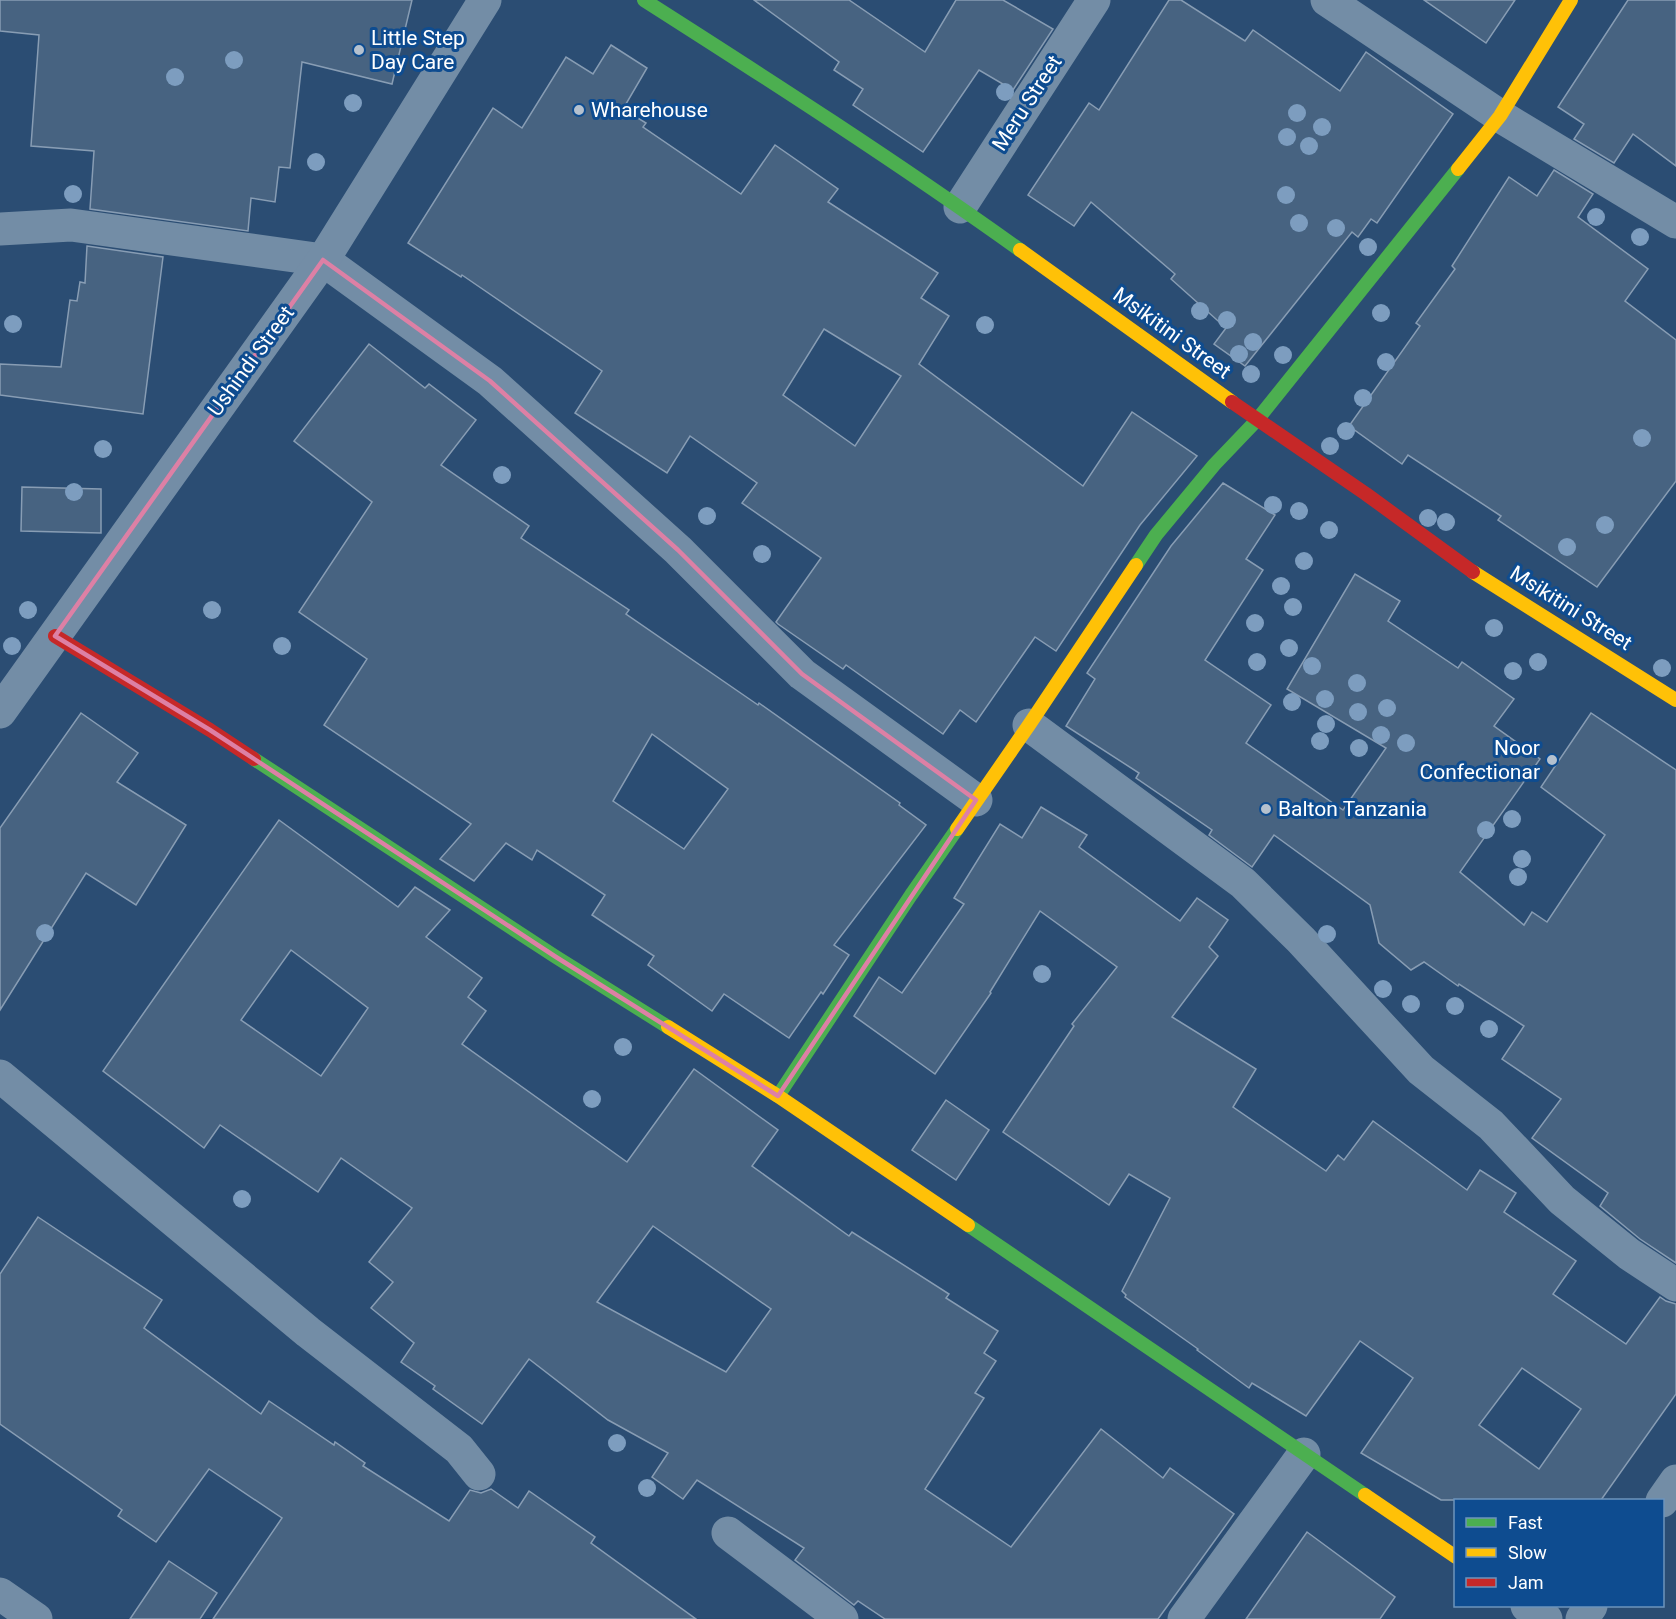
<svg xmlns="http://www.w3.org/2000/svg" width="1676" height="1619" viewBox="0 0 1676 1619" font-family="Roboto,sans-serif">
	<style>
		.building { fill: #476381; stroke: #889db4; stroke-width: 1.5; fill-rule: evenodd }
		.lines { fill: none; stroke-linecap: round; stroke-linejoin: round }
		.street { stroke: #738da6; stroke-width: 33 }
		.fast { stroke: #4caf50; stroke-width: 14 }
		.slow { stroke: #ffc107; stroke-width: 14 }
		.jam { stroke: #c62828; stroke-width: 14 }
		.tree { fill: #7d9dbf }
		.marked { fill: none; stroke: #dd80a5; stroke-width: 4.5; stroke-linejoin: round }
		.poi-dot { fill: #b5c1ce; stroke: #0e4c90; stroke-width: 2 }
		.labels { text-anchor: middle; stroke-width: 6; stroke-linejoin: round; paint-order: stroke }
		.poi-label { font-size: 21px; fill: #fff; stroke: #0e4c90; text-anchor: start }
		.street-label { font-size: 21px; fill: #fff; stroke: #0e4c90 }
	</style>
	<rect width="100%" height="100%" fill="#2b4d73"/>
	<g class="building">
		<path d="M0,0H412L392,84L302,62L290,168L279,167L275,202L251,198L248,231L90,209L94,151L31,146L39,35L0,31Z"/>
		<path d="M754,0H849L925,52L956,0H1003L1053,29L1013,90L979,70L923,152L853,105L863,89L834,70L839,62Z"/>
		<path d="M1169,0H1181L1245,41L1253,30L1340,91L1366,52L1453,114L1377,223L1371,219L1358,237L1352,232L1245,366L1214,344L1226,328L1171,279L1175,274L1091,202L1074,226L1028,195L1089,103L1099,110Z"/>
		<path d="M1424,0H1515L1486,43Z"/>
		<path d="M1628,0H1676V166L1633,134L1614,163L1574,139L1584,124L1558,107Z"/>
		<path d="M611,45L647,68L623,109L646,123L643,127L741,194L775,145L838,189L828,202L938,273L921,298L949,316L919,364L1083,486L1132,412L1197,456L1140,525L1056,651L1035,637L976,722L960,710L943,734L846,665L843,669L778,624L776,622L821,558L742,503L757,483L690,436L667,473L575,413L602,371L462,275L461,277L408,243L493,108L522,128L566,57L593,74ZM824,329L901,376L855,446L783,395Z"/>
		<path d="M1554,170L1593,194L1578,217L1648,269L1625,301L1676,340V481L1597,587L1498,520L1501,516L1408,455L1402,464L1349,426L1420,326L1416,323L1455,269L1452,266L1509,177L1537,196Z"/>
		<path d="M87,246L163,257L143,414L0,395V364L61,367L70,300L77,301L80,282L85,283Z"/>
		<path d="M369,344L425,388L429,384L476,420L441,465L529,526L521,538L629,610L626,614L758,705L759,703L900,803L899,805L926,825L834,945L849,955L823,994L821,992L789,1038L724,994L712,1011L648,965L654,956L592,915L605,895L537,850L532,860L506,843L474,881L440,859L471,824L324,725L367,659L299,612L372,502L294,441ZM652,734L728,789L684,849L613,801Z"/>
		<path d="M1223,483L1275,515L1246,559L1263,570L1205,660L1271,705L1246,743L1343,810L1386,748L1287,689L1355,574L1400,601L1388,621L1458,668L1462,662L1514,699L1494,726L1540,759L1460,872L1524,925L1532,912L1547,922L1605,835L1541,787L1591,713L1676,770V1263L1640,1239L1600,1206L1608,1193L1532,1138L1561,1099L1502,1059L1524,1026L1459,984L1458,986L1424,962L1411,970L1379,943L1370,905L1274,835L1252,867L1209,835L1212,830L1136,778L1139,773L1066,726L1095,679L1087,673L1171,546Z"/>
		<path d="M22,487L101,489V533L21,531Z"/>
		<path d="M81,713L138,753L117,782L186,825L136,905L86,873L0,1010V828Z"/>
		<path d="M1041,807L1087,835L1079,847L1180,921L1197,898L1228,920L1209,947L1218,956L1172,1017L1256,1069L1233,1107L1326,1171L1338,1155L1344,1160L1373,1121L1467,1190L1480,1170L1516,1193L1504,1212L1576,1261L1553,1294L1626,1344L1660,1297L1666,1301L1676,1304V1394L1601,1500H1441L1361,1453L1413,1378L1360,1341L1306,1416L1252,1383L1249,1388L1197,1350L1198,1349L1125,1297L1126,1295L1122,1291L1170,1198L1129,1174L1109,1205L1003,1132L1074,1026L1072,1024L1117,967L1040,911L990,992L991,993L935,1074L854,1016L879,977L902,993L964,904L954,898L1000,824L1022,838ZM1522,1368L1581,1409L1539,1469L1479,1425Z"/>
		<path d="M279,820L398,907L415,887L450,910L426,937L482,978L468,997L486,1011L462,1044L627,1162L694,1069L778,1130L752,1166L849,1236L852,1232L949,1294L946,1298L998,1331L984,1353L996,1361L975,1393L984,1398L925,1489L1011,1547L1101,1429L1163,1478L1170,1468L1234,1514L1158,1619H885L858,1601L854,1605L795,1560L804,1548L697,1480L683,1499L652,1477L668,1453L608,1420L529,1359L482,1424L433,1389L435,1386L401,1362L414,1343L371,1308L393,1282L369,1262L412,1208L341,1158L318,1192L220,1125L204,1148L103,1071ZM291,950L368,1008L321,1076L241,1020ZM653,1226L771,1309L726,1372L597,1302Z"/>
		<path d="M946,1100L989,1130L956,1180L912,1150Z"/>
		<path d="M38,1217L162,1300L144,1328L261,1414L269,1401L334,1445L335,1442L365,1463L363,1466L449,1521L470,1490L481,1493L491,1489L518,1508L529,1491L595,1537L591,1543L696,1619H213L282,1518L209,1469L156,1542L118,1516L122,1510L0,1424V1274Z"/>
		<path d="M1307,1532L1395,1597L1380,1619H1246Z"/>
		<path d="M169,1561L217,1593L200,1619H130Z"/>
	</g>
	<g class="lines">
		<g class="street">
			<path d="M1327,0L1500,116L1676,222"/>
			<path d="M960,207L1094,0"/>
			<path d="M0,229L71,225L323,260L490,381L678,550L802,674L976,800"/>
			<path d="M0,712L323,260L485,0"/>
			<path d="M1029,725L1243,883L1301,940L1421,1070L1491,1125L1562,1200L1629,1254L1676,1285"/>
			<path d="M0,1076L308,1332L459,1449L479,1474"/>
			<path d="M1662,1501L1676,1481"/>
			<path d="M728,1533L842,1619"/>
			<path d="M0,1594L36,1619"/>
			<path d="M1527,1606L1546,1619"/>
			<path d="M1184,1619L1304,1454"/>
			<path d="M1582,1619L1591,1606"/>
		</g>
		<g class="fast">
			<path d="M644,0C771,81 897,162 1020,250"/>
			<path d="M1136,565L1156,535L1214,465L1257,420L1458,169"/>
			<path d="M254,759L556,957L668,1027"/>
			<path d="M778,1096L911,895L957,829"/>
			<path d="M968,1225L1365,1495"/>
		</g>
		<g class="slow">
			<path d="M1458,169L1500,116L1571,0"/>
			<path d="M1020,250L1232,402"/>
			<path d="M1473,572L1676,700"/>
			<path d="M957,829L1029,725L1136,565"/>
			<path d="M668,1027L778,1096L968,1225"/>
			<path d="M1365,1495L1456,1557"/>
		</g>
		<g class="jam">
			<path d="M1232,402L1366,494L1473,572"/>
			<path d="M55,636L210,730L254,759"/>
		</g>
	</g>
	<g class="tree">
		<circle cx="234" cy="60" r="9"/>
		<circle cx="175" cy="77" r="9"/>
		<circle cx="1005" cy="92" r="9"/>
		<circle cx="353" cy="103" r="9"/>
		<circle cx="1297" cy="113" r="9"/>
		<circle cx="1322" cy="127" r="9"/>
		<circle cx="1287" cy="137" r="9"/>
		<circle cx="1309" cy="146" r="9"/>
		<circle cx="316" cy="162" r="9"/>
		<circle cx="73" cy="194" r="9"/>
		<circle cx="1286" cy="195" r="9"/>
		<circle cx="1596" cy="217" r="9"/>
		<circle cx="1299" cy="223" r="9"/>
		<circle cx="1336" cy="228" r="9"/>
		<circle cx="1640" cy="237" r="9"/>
		<circle cx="1368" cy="247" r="9"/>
		<circle cx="1200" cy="311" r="9"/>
		<circle cx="1381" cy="313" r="9"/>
		<circle cx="1227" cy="320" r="9"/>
		<circle cx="13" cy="324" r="9"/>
		<circle cx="985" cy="325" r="9"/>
		<circle cx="1253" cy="342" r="9"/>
		<circle cx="1239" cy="354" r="9"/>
		<circle cx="1283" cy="355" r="9"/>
		<circle cx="1386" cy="362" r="9"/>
		<circle cx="1251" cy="374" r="9"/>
		<circle cx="1363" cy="398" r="9"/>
		<circle cx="1346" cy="431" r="9"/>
		<circle cx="1642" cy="438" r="9"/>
		<circle cx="1330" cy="446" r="9"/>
		<circle cx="103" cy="449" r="9"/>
		<circle cx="502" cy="475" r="9"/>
		<circle cx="74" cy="492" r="9"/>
		<circle cx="1273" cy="505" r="9"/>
		<circle cx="1299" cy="511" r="9"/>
		<circle cx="707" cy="516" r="9"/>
		<circle cx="1428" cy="518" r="9"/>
		<circle cx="1446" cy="522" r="9"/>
		<circle cx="1605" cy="525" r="9"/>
		<circle cx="1329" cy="530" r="9"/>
		<circle cx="1567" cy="547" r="9"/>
		<circle cx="762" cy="554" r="9"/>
		<circle cx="1304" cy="561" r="9"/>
		<circle cx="1281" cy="586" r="9"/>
		<circle cx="1293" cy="607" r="9"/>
		<circle cx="28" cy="610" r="9"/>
		<circle cx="212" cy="610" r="9"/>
		<circle cx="1255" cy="623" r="9"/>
		<circle cx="1494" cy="628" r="9"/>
		<circle cx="12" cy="646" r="9"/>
		<circle cx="282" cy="646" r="9"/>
		<circle cx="1289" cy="648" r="9"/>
		<circle cx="1257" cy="662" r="9"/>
		<circle cx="1538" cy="662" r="9"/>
		<circle cx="1312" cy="666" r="9"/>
		<circle cx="1662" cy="668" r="9"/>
		<circle cx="1513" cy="671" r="9"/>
		<circle cx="1357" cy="683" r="9"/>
		<circle cx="1325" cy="699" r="9"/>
		<circle cx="1292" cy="702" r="9"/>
		<circle cx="1387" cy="708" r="9"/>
		<circle cx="1358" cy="712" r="9"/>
		<circle cx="1326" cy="724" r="9"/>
		<circle cx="1381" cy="735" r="9"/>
		<circle cx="1320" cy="741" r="9"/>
		<circle cx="1406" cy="743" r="9"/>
		<circle cx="1359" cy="748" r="9"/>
		<circle cx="1512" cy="819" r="9"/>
		<circle cx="1486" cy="830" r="9"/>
		<circle cx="1522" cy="859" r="9"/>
		<circle cx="1518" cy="877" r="9"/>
		<circle cx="45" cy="933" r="9"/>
		<circle cx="1327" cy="934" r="9"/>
		<circle cx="1042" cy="974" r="9"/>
		<circle cx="1383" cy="989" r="9"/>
		<circle cx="1411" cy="1004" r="9"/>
		<circle cx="1455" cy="1006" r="9"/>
		<circle cx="1489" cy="1029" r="9"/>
		<circle cx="623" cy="1047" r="9"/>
		<circle cx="592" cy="1099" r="9"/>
		<circle cx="242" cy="1199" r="9"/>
		<circle cx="617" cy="1443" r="9"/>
		<circle cx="647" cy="1488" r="9"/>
	</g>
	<path class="marked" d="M323,260L490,381L678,550L802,674L976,800L778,1096L556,957L210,730L55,636Z"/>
	<g class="poi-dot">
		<circle cx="359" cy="50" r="6"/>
		<circle cx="579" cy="110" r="6"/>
		<circle cx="1552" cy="760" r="6"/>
		<circle cx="1266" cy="809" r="6"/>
	</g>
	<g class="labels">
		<g class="poi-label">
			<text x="371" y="45">Little Step<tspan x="371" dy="24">Day Care</tspan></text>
			<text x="591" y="117">Wharehouse</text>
			<text x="1540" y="755" text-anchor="end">Noor<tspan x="1540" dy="24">Confectionar</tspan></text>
			<text x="1278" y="816">Balton Tanzania</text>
		</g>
		<g class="street-label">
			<text transform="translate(1027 103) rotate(-57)" y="7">Meru Street</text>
			<text transform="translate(1172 333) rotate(36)" y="7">Msikitini Street</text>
			<text transform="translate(251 361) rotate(-54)" y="7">Ushindi Street</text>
			<text transform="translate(1571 608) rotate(32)" y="7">Msikitini Street</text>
		</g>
	</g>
	<rect x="1454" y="1499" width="210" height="108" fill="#0e4c90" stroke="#6e94bc" stroke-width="1.5"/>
	<rect x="1466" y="1518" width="30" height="9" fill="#4caf50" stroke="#6e94bc" stroke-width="1.5"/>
	<text x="1508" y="1529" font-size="18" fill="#ffffff">Fast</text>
	<rect x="1466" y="1548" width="30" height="9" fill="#ffc107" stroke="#6e94bc" stroke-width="1.5"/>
	<text x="1508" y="1559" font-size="18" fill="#ffffff">Slow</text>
	<rect x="1466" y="1578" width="30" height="9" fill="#c62828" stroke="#6e94bc" stroke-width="1.5"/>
	<text x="1508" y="1589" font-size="18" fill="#ffffff">Jam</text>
</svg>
